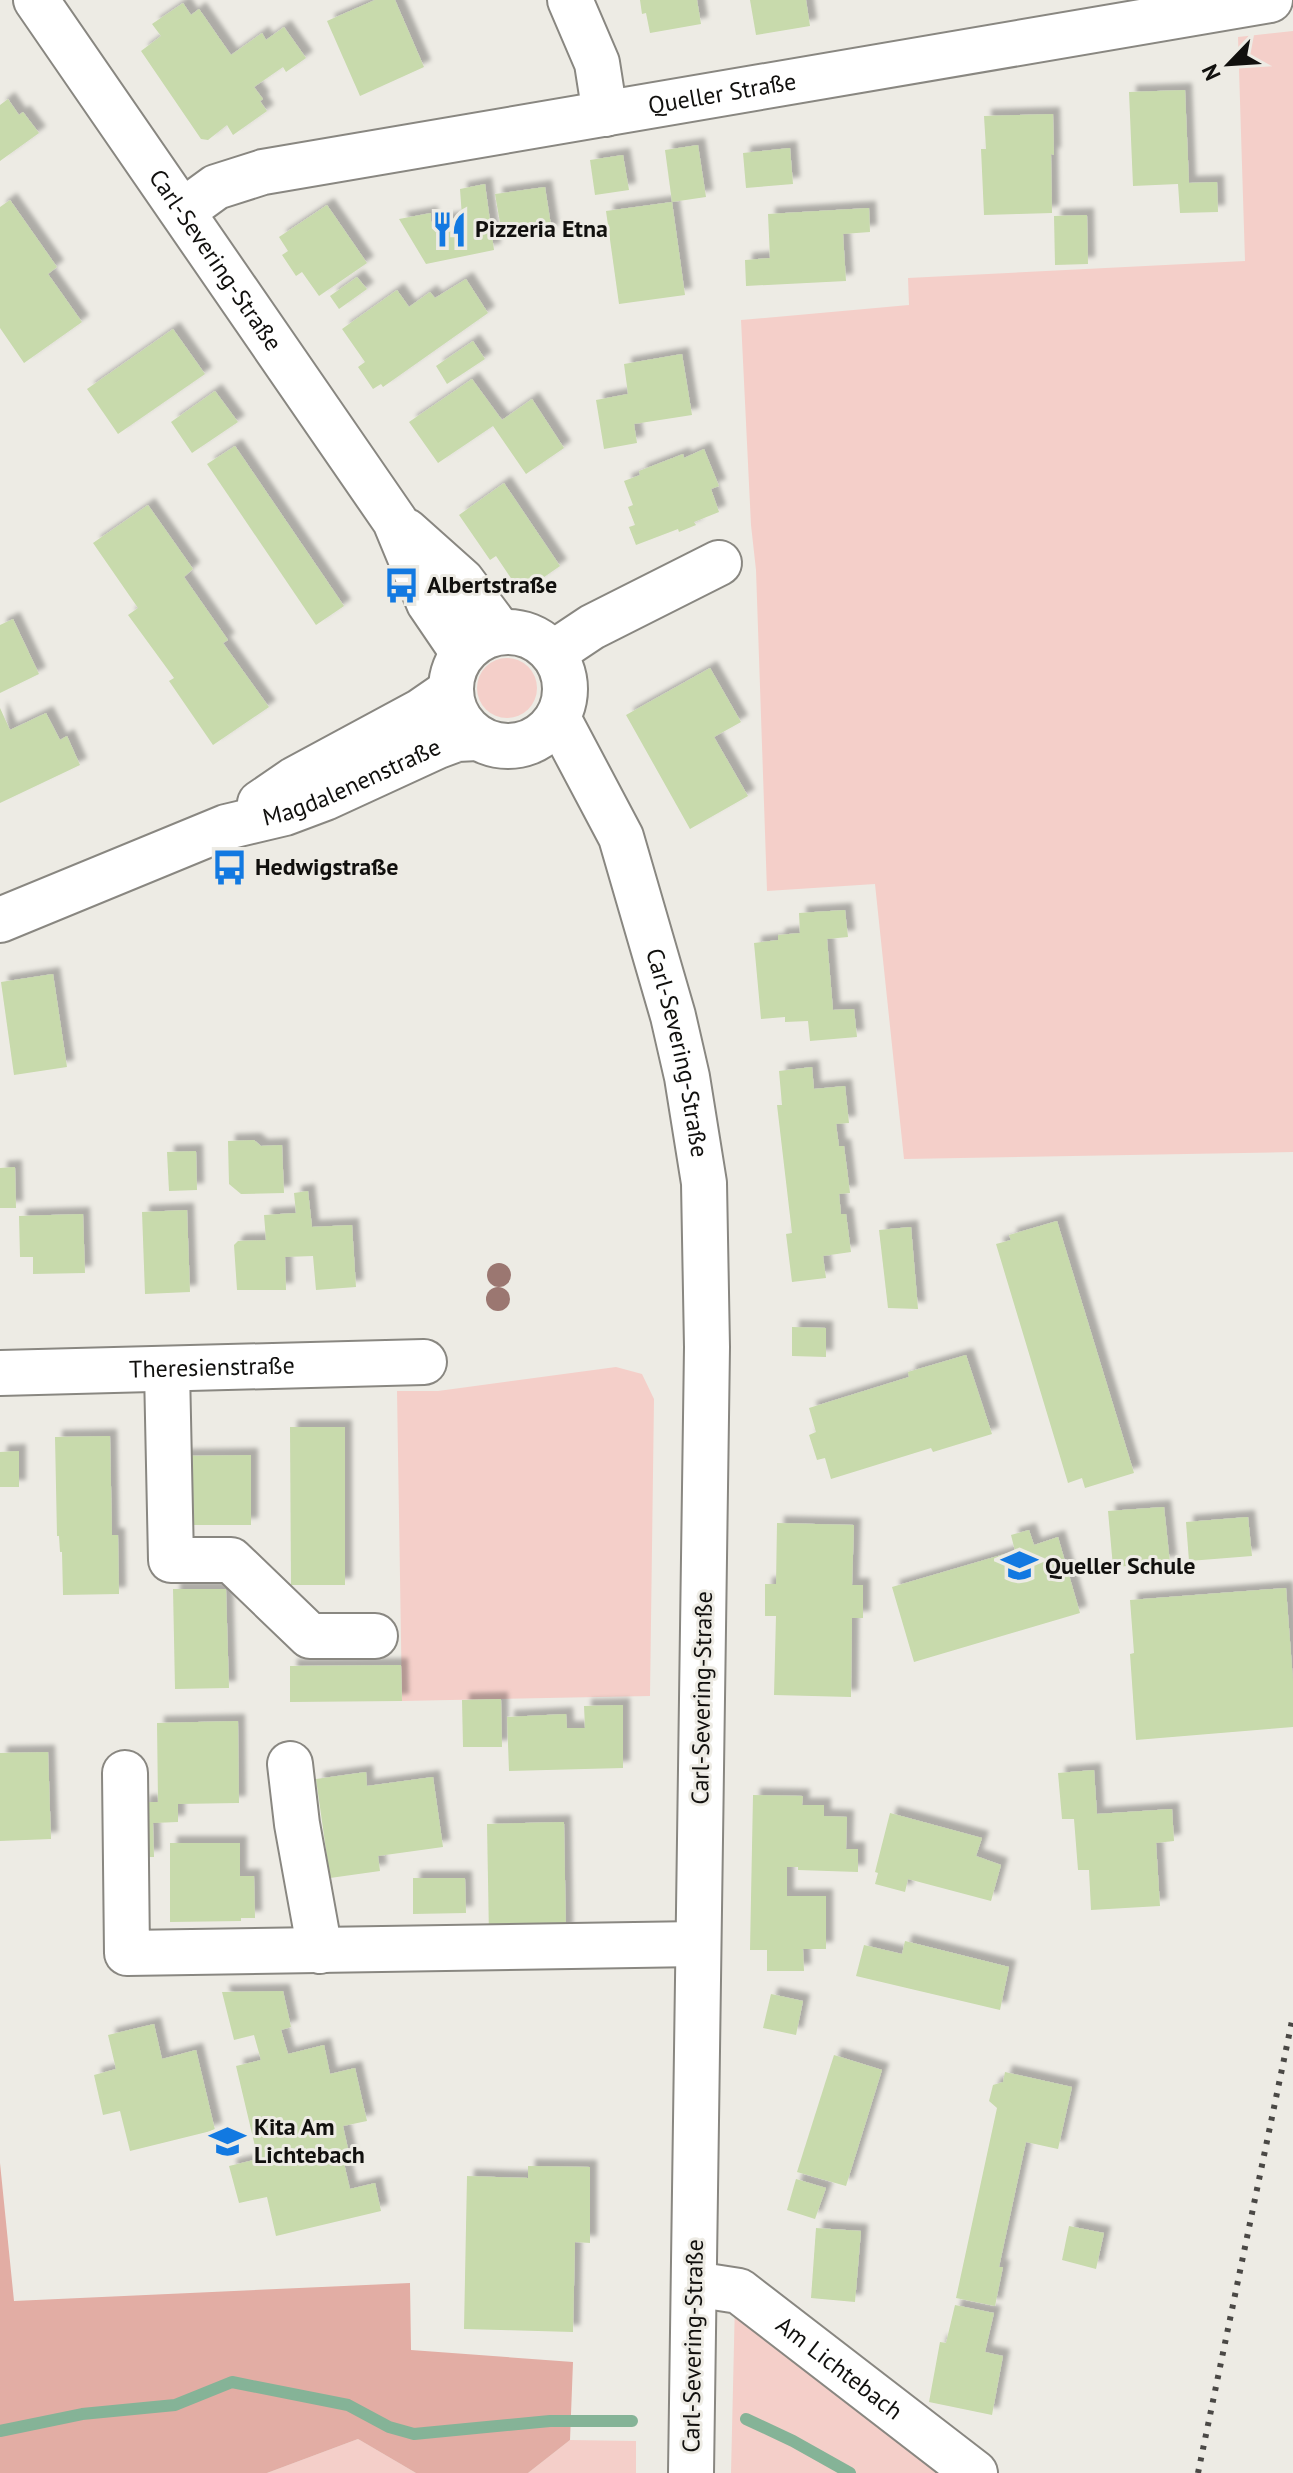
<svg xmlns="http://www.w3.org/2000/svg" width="1293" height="2473" viewBox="0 0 1293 2473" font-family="'PT Sans',sans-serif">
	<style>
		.green { fill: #f4cfc9 }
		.forest { fill: #e2ada4 }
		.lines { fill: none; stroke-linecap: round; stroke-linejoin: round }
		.stream { stroke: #85b397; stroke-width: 12 }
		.building { fill: #c8daac; filter: url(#shadow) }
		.minor-casing { stroke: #898781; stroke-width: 48 }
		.minor { stroke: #fff; stroke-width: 44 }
		.rail { stroke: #4a4845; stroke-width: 6; stroke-dasharray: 4 8; stroke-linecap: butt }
		.tree { fill: #9b7771 }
		.labels { text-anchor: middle; stroke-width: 6; stroke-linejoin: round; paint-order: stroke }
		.street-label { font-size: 24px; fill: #11100e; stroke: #edebe4 }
		.poi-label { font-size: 24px; font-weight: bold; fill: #11100e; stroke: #edebe4; text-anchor: start }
	</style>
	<defs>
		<filter id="shadow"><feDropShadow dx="7" dy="-7" stdDeviation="2" flood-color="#0004"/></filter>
	</defs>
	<rect width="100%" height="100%" fill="#edebe4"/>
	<g class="green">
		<path d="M1293,31V1152L904,1159L875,884L767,891L756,570L751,525L741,320L909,305L908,278L1245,261L1238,37Z"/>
		<circle cx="507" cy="688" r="30"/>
		<path d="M616,1367L642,1374L654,1399L650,1696L402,1701L397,1391H438Z"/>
		<path d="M735,2301L954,2473H731Z"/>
		<path d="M358,2439L416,2473H267Z"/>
		<path d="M570,2440L636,2441V2473H528Z"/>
	</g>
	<path class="forest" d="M0,2163L14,2301L410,2283L411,2350L573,2362L570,2440L528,2473H416L358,2439L267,2473H0Z"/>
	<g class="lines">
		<g class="stream">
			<path d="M746,2419L793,2441L850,2473"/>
			<path d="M0,2431L82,2414L175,2405L232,2382L348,2405L389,2427L414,2434L550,2421H632"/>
		</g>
	</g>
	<g class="building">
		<path d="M375,0H395L424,67L360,96L327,21Z"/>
		<path d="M640,0H697L701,24L650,33L646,13L642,14Z"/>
		<path d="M750,0H806L810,26L756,35Z"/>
		<path d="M183,3L191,15L199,9L231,55L262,33L266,40L284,27L306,58L286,72L283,67L254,87L263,99L260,101L267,111L233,135L227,125L208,140L201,139L141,51L161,36L152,24Z"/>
		<path d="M1185,90L1189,183L1217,182L1218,212L1180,213L1178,184L1133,186L1129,92Z"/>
		<path d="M8,99L19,115L23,112L39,133L0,161V105Z"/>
		<path d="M1053,114L1054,155L1051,154L1052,213L984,215L981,149H986L984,116Z"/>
		<path d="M698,145L706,197L672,202L665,150Z"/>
		<path d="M790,148L793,184L746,188L743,153Z"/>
		<path d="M623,155L629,190L595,195L590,160Z"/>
		<path d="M485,184L494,250L426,264L399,219L431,213V222L462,217L460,189Z"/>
		<path d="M545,187L552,232L503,240L495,194Z"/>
		<path d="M10,200L57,267L48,274L82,322L24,363L0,328V207Z"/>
		<path d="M672,202L685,295L619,304L606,211Z"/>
		<path d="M327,205L367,263L319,296L302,272L296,276L282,255L288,251L279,237Z"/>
		<path d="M869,208L870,232L843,234L846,281L746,286L745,260L770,258L768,214Z"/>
		<path d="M1087,215L1088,264L1055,265L1054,216Z"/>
		<path d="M357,277L367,289L339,309L330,296Z"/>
		<path d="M466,279L488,313L383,387L381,384L373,389L358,367L365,362L342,329L397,290L409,307L430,292L435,298Z"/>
		<path d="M173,329L205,374L118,434L87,389Z"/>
		<path d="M473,341L485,359L447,384L436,366Z"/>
		<path d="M682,354L692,415L634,424L637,443L604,449L596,400L628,394L624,364Z"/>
		<path d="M472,379L502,420L532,399L564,448L526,474L493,426L438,463L409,422Z"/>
		<path d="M215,391L238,422L192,453L171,422Z"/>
		<path d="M235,446L344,606L316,625L207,464Z"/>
		<path d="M704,449L719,486L711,489L719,512L694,522L696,525L679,532L678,529L636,545L629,527L635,525L628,507L633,505L624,481L640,475L639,471L683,454L684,458Z"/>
		<path d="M504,483L560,566L521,593L496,556L490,560L459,515Z"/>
		<path d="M148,505L193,569L184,577L228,640L223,643L269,707L213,745L169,681L174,678L128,615L138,608L93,543Z"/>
		<path d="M13,619L39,674L0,693V625Z"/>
		<path d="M710,668L741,722L714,737L748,796L690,829L626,715Z"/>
		<path d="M0,708L10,730L46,713L60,740L67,736L80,765L0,803Z"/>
		<path d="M845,910L848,937L827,939L833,1010L854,1009L857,1037L810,1041L808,1021L785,1022V1017L761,1019L754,943L778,940V935L800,933L799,913Z"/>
		<path d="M53,974L67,1067L14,1075L1,982Z"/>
		<path d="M812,1067L814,1089L845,1086L849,1123L836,1124L839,1146H844L847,1169L850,1193L839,1194L841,1214H846L851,1252L823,1256L826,1278L792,1282L786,1234L792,1233L777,1105H782L779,1071Z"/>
		<path d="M254,1140L261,1146L282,1145L284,1193L241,1194L229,1184L228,1141Z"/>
		<path d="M196,1151L197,1190L169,1191L167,1152Z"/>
		<path d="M15,1167L16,1208H0V1168Z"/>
		<path d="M308,1191L312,1227L352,1225L356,1287L316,1290L313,1256L285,1257L286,1290H237L234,1245L238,1241L266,1240L264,1215L296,1213L294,1193Z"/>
		<path d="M187,1210L190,1292L145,1294L142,1212Z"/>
		<path d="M83,1214L85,1273L33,1274V1257H20L19,1216Z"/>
		<path d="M1057,1221L1134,1473L1085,1488L1082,1478L1068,1483L996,1244L1011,1240L1009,1235Z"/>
		<path d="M911,1227L918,1309L888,1308L879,1230Z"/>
		<path d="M792,1327L826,1328V1357L792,1356Z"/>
		<path d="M966,1355L992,1434L933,1452L931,1448L831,1479L825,1458L817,1460L809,1435L816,1432L809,1408L909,1377L908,1372Z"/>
		<path d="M290,1427H345V1585H291Z"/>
		<path d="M110,1436L112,1535H118L119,1594L63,1595L62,1552H60L59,1536H57L55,1437Z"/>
		<path d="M19,1451V1487H0V1452Z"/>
		<path d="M251,1455V1525H180V1456Z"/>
		<path d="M1164,1507L1170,1563L1113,1567L1108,1511Z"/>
		<path d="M1248,1517L1252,1556L1189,1561L1186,1522Z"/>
		<path d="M777,1523L854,1525L852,1585H863V1618H852L851,1697L774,1695L776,1616H765V1584H776Z"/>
		<path d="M1029,1530L1034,1545L1058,1537L1080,1613L914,1662L892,1587L1015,1551L1011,1535Z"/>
		<path d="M1286,1588L1293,1681V1727L1136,1740L1130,1654L1134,1653L1130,1600Z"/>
		<path d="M173,1589H226L229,1688L175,1689Z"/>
		<path d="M401,1665L402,1701L290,1702V1666Z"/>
		<path d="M501,1699L502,1747H463L462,1700Z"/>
		<path d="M623,1705V1768L509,1771L507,1717L566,1714L567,1728H585L584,1706Z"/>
		<path d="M238,1721L239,1803L178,1804V1822L153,1823L154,1857H135L143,1802H158L157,1723Z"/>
		<path d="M48,1752L51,1839L0,1841V1753Z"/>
		<path d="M1094,1770L1097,1814L1172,1809L1174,1841L1156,1843L1160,1906L1091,1910L1089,1870H1078L1074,1819H1062L1058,1773Z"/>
		<path d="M366,1772L367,1786L433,1777L443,1847L378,1856L380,1871L330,1878L316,1779Z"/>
		<path d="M753,1795L803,1796L802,1805H824V1816L847,1817L846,1849H858V1872L798,1870V1867H787V1896H826V1949H803L804,1971H767V1950H750Z"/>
		<path d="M890,1813L982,1838L976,1856L1001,1865L991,1901L908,1879L905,1892L875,1884L878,1873L875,1872Z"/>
		<path d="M564,1822L566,1935L489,1937L487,1824Z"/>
		<path d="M170,1843H240V1876H254L255,1918H241V1921L170,1922Z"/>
		<path d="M413,1878H465L466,1913L413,1914Z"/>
		<path d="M905,1941L1009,1967L1000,2010L856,1976L864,1945L902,1954Z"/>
		<path d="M283,1991L291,2027L281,2030L288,2054L324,2045L330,2074L355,2068L367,2121L343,2126L350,2158L343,2159L350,2189L375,2183L381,2211L276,2236L267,2197L239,2203L229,2166L258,2159L236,2066L261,2060L254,2035L234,2040L222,1992Z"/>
		<path d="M771,1994L803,2001L796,2035L763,2028Z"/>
		<path d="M154,2024L162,2059L196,2050L215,2130L130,2151L120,2111L103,2115L94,2075L116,2069L108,2035Z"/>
		<path d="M834,2055L882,2070L846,2186L797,2172Z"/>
		<path d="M1005,2072L1072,2087L1058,2149L1026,2142L999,2267H1003L995,2306L956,2298L997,2108L989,2101L993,2085L1003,2082Z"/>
		<path d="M528,2166L590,2167V2243L575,2242L573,2332L464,2329L467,2176L528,2178Z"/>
		<path d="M796,2179L826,2188L815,2219L787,2210Z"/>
		<path d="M1069,2226L1104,2233L1096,2269L1062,2260Z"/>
		<path d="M816,2228L861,2231L855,2302L811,2298Z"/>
		<path d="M955,2305L994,2313L985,2352L1003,2356L992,2415L929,2402L940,2342L946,2343Z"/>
	</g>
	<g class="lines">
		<defs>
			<g id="minor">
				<path id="s1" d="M36,0L395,521L429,603L463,653"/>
				<path d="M570,0L597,63L605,114"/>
				<path id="s2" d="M183,211L216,187L263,172L1270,0"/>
				<path d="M406,531L462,581L500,632"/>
				<circle cx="508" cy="689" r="57"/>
				<path d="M553,653L592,627L719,563"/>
				<path id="s3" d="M558,718L621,837L673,1016L687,1077L704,1183L707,1347L691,2473"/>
				<path d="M260,803L295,779L421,711L450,691"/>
				<path id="s4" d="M0,920L226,827L285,813L325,798L438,746L457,739L477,738"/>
				<path d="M167,1370L171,1560H231L310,1636H375"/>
				<path id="s5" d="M0,1373L424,1362"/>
				<path d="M290,1764L297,1824L320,1951"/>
				<path d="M125,1773L127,1953L698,1944"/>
				<path id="s6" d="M694,2284L739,2291L975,2473"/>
			</g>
		</defs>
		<use href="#minor" class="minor-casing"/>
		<use href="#minor" class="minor"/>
		<path class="rail" d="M1198,2473L1293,2016"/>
	</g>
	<g class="tree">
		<circle cx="499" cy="1275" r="12"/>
		<circle cx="498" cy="1299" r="12"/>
	</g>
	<defs>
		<symbol id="restaurant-bare" viewBox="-9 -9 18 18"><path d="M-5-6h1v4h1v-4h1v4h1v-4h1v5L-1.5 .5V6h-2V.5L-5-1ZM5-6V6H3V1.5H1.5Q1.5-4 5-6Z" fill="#1279e1" stroke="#edebe4" stroke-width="2.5" paint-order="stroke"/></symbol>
		<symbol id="bus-bare" viewBox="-9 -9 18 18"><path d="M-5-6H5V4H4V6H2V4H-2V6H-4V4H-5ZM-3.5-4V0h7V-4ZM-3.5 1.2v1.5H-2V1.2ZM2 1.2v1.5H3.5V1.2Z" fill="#1279e1" stroke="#edebe4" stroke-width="2.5" paint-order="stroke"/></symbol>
		<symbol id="school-bare" viewBox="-9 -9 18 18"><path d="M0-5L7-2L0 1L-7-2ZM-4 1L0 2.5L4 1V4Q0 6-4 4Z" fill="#1279e1" stroke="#edebe4" stroke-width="2.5" paint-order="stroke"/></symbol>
	</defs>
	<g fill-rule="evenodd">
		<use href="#restaurant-bare" x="424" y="204" width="51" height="51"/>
		<use href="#bus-bare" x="376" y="560" width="51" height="51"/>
		<use href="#bus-bare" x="204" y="842" width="51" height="51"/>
		<use href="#school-bare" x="994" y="1540" width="51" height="51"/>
		<use href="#school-bare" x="202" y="2116" width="51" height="51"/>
	</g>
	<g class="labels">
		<g class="street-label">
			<text dy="8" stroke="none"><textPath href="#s2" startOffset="556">Queller Straße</textPath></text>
			<text dy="8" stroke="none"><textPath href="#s1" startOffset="316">Carl-Severing-Straße</textPath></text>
			<text dy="8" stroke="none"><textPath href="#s4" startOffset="378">Magdalenenstraße</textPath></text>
			<text dy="8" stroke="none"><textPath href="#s3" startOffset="358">Carl-Severing-Straße</textPath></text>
			<text dy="8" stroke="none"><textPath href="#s5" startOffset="212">Theresienstraße</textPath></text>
			<text transform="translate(702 1698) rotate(-89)" y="8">Carl-Severing-Straße</text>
			<text transform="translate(693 2346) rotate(-89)" y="8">Carl-Severing-Straße</text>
			<text dy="8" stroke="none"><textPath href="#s6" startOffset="172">Am Lichtebach</textPath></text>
		</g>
		<g class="poi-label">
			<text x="475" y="237">Pizzeria Etna</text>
			<text x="427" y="593">Albertstraße</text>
			<text x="255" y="875">Hedwigstraße</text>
			<text x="1045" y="1574">Queller Schule</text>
			<text x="254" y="2135">Kita Am<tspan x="254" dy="28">Lichtebach</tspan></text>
		</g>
	</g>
	<g transform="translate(1229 64) rotate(245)" stroke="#edebe4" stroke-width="6" paint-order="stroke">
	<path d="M0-6L14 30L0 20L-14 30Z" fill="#11100e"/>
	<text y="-12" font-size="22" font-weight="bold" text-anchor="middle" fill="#11100e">N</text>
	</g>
</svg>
